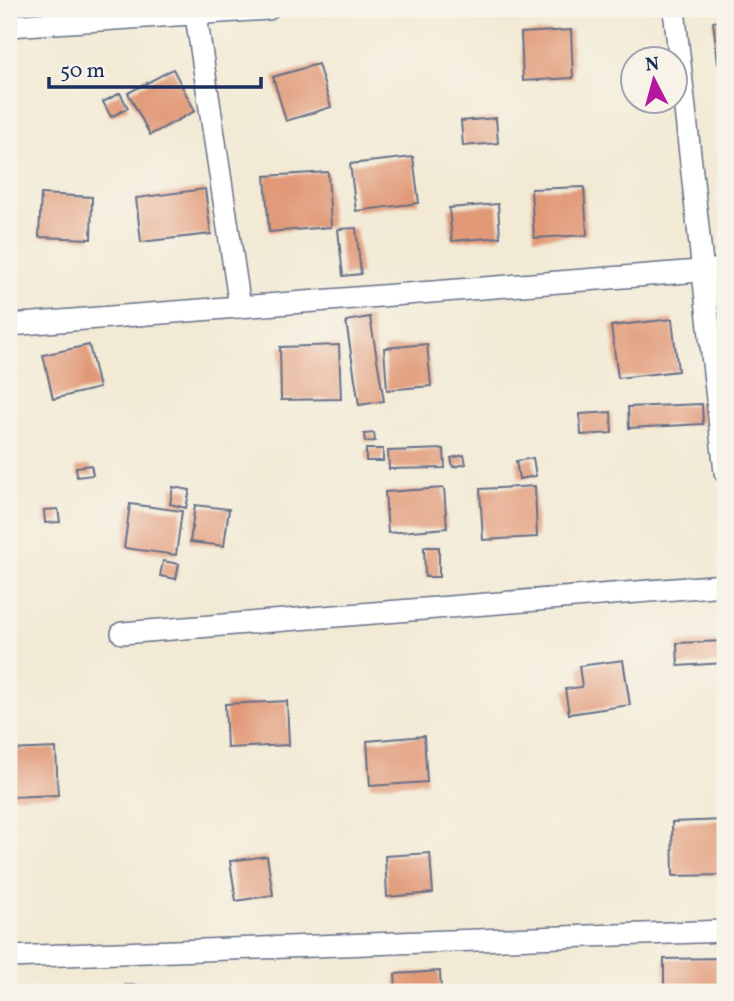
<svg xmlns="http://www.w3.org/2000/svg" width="734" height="1001" viewBox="0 0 734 1001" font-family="Vollkorn,serif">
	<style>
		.building { fill: #e19977 }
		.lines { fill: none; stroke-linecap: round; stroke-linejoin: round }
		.minor-casing { stroke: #667088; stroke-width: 24 }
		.minor { stroke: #fff; stroke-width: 21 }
	</style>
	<rect width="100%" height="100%" fill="#f7f3e8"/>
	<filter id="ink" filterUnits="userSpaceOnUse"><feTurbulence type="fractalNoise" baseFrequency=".0143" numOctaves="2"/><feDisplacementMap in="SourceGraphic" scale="14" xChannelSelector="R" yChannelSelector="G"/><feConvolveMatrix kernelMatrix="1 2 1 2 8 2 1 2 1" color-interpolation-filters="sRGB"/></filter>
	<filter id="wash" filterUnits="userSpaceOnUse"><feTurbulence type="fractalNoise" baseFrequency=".00686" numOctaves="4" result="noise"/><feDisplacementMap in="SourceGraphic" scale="28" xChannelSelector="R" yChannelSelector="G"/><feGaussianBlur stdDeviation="1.57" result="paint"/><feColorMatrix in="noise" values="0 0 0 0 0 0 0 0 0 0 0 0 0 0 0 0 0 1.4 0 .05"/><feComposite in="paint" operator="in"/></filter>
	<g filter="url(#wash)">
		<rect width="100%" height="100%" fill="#f2ead5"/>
		<g id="blocks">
			<g class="building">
				<path d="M725,20V63H718L713,22Z"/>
				<path d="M571,30L573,78L523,81L521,33Z"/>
				<path d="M318,64L331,107L286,121L273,77Z"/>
				<path d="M173,69L195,111L150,135L128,93Z"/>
				<path d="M120,93L128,108L111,117L103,102Z"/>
				<path d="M496,118L498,143L463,146L461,121Z"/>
				<path d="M413,157L419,203L356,211L350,164Z"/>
				<path d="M328,172L331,227L269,232L265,176Z"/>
				<path d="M584,187L587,235L534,238L531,189Z"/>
				<path d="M205,189L211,234L141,242L136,198Z"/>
				<path d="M41,194L92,197L91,239L39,237Z"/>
				<path d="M498,204L500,237L452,241L449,208Z"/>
				<path d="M356,228L361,274L343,276L338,229Z"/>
				<path d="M370,317L384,401L359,405L346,321Z"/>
				<path d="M672,319L678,371L618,378L611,326Z"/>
				<path d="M427,344L431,386L387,390L384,348Z"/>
				<path d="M89,345L99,388L53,399L43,355Z"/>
				<path d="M339,345L341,399L281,400L280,347Z"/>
				<path d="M702,404L703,424L629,428L628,407Z"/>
				<path d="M611,412L612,433L581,435L580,414Z"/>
				<path d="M374,433L375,441L365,442L364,434Z"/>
				<rect x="366" y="449" width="17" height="12"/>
				<path d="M444,449L445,468L389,469L388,451Z"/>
				<path d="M464,455L466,464L453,467L451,458Z"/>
				<path d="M533,458L536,476L519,479L516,461Z"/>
				<path d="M91,465L93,475L77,477L76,467Z"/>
				<path d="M535,486L537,537L483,540L480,489Z"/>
				<path d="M173,487L190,490L186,508L170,504Z"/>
				<path d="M444,488L447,528L388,533L385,492Z"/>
				<path d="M130,504L182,511L176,555L124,548Z"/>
				<path d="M195,505L229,509L224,546L190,542Z"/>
				<path d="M58,509L60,522L45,523L44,510Z"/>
				<path d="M424,547H439V577H425Z"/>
				<path d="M163,561L179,564L176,579L160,576Z"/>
				<path d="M725,641V663L678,666L677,643Z"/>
				<path d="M623,660L630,705L569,714L565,689L582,687L579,666Z"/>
				<path d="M287,701L289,745L227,748L225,704Z"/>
				<path d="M424,736L427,782L370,786L367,741Z"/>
				<path d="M56,748L58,795L9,797V750Z"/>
				<path d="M725,820V875L673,876L672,822Z"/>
				<path d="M430,853L433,893L387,897L385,856Z"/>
				<path d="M267,856L273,895L236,901L230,861Z"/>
				<path d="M720,958L721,992H664V959Z"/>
				<path d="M440,971L441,992H396L395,974Z"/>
				<path d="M125,985L178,986L177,992H125Z"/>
			</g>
		</g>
	</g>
	<g filter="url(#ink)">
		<use href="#blocks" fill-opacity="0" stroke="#667088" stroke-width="2"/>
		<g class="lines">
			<defs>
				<g id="minor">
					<path d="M195,9L240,307"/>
					<path d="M674,9L725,472"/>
					<path d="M9,26L268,9"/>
					<path d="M9,325L725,269"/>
					<path d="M122,633L725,585"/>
					<path d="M9,957L725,931"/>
				</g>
			</defs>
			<use href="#minor" class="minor-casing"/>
			<use href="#minor" class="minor"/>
		</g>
	</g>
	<rect width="734" height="1001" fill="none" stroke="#f7f3e8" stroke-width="35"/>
	<g transform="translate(654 80) rotate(354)"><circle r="33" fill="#f7f3e8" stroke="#9fa5b1" stroke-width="2"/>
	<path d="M0-5L12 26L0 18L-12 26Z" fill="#b5179e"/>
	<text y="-10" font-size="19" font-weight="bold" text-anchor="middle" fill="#1b2f5e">N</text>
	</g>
	<path d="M49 77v10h212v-10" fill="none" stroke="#1b2f5e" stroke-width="3.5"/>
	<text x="60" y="77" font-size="21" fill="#1b2f5e" stroke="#f7f3e8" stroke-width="5" paint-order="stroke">50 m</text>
</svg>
